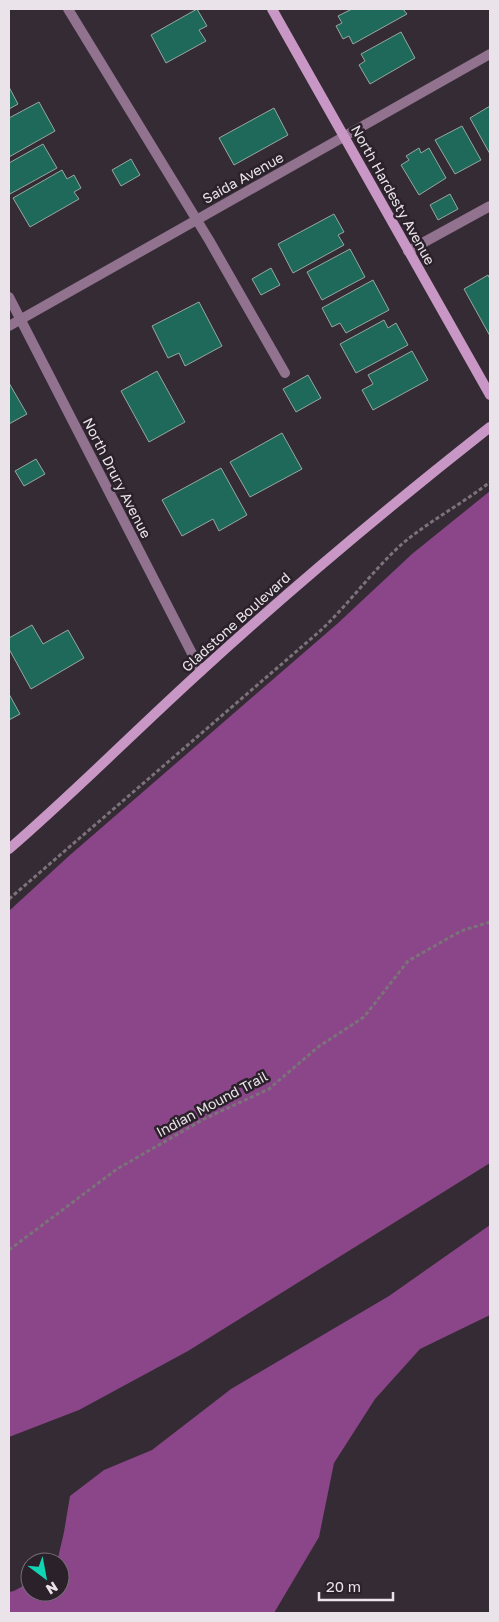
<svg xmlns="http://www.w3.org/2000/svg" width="499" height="1622" viewBox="0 0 499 1622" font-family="'Golos Text',sans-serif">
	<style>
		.forest { fill: #8a4688 }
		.building { fill: #1e695a; stroke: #96a8a2 }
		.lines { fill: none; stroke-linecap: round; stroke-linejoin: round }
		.path { stroke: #7b727a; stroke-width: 3; stroke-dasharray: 4 2.5; stroke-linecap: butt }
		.lane { stroke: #91728f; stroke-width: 10 }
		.street { stroke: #91728f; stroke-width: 10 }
		.secondary { stroke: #c997c6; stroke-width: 10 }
		.labels { text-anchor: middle; stroke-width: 5; stroke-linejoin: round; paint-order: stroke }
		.street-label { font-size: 14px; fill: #eae4ea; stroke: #2b212a }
	</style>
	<rect width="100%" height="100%" fill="#352b34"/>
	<g class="forest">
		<path d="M490,491V1163L188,1351L79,1410L9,1437V911L70,855L337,624L412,554Z"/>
		<path d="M490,1225V1315L420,1349L375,1399L334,1463L319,1537L274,1613H9V1592L14,1591L30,1582V1592H60V1562H57L64,1532L70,1496L104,1470L152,1450L231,1389L389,1296Z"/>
	</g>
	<g class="building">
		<path d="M197,9L207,26L199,30L206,41L166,63L151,35Z"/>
		<path d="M352,9H403L407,14L353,44L349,36L343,39L336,26L342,23L338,16Z"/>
		<path d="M401,32L415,58L370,84L359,65L365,61L361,54Z"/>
		<path d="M9,87L18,104L9,109Z"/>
		<path d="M39,102L55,131L9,157V118Z"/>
		<path d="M490,106V154L470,118Z"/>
		<path d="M274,108L288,135L234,165L219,138Z"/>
		<path d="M462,126L481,160L455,174L435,140Z"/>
		<path d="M43,144L57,168L10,194L9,191V163Z"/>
		<path d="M419,148L421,153L429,148L446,178L419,195L401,165L409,160L406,156Z"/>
		<path d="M131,159L140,175L121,186L112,170Z"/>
		<path d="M62,170L67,179L74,175L81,188L74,192L79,199L30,227L13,198Z"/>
		<path d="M450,194L458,209L438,220L430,205Z"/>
		<path d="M334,214L344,232L338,235L344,245L293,273L278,244Z"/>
		<path d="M350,249L365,277L322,300L307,272Z"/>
		<path d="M271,268L280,285L261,295L252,279Z"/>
		<path d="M488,275L490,279V336L464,289Z"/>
		<path d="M373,280L389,310L346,333L340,323L332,327L322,308Z"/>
		<path d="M199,302L222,346L185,366L179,353L168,358L152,326Z"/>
		<path d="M384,320L388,328L396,323L408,345L356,373L340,344Z"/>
		<path d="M412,351L428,380L373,410L362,390L373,384L368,375Z"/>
		<path d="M157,371L185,422L149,442L121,391Z"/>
		<path d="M308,375L321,398L296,412L283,389Z"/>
		<path d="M9,383L27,414L9,424Z"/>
		<path d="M282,433L302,469L250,497L230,462Z"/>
		<path d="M36,459L45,474L24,486L15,471Z"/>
		<path d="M221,468L247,515L219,531L213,519L182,536L162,500Z"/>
		<path d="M32,625L43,644L68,630L84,658L31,689L9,649V638Z"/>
		<path d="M9,694L20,714L9,720Z"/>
	</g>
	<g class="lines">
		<g class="path">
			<path d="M9,899L320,631C349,604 372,571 402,544C429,521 462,504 490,482"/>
			<path d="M9,1250L117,1169L204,1119L269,1089L318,1047L364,1017L408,961L461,931L490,922"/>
		</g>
		<g class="lane">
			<path d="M68,9L209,240L285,373"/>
			<path d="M408,251L490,206"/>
		</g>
		<g class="street">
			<path d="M9,297L201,671"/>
			<path d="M9,326L490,54"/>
		</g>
		<g class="secondary">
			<path d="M272,9L490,395"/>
			<path d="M9,849C75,792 136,730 201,671C294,586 391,505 490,427"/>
		</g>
	</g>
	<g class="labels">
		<g class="street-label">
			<text transform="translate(243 178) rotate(-29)" y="5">Saida Avenue</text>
			<text transform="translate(393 195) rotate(61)" y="5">North Hardesty Avenue</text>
			<text transform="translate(117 478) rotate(63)" y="5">North Drury Avenue</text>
			<text transform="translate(236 622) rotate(-42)" y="5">Gladstone Boulevard</text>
			<text transform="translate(212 1104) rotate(-28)" y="5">Indian Mound Trail</text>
		</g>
	</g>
	<rect width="499" height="1622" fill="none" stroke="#eae4ea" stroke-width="20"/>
	<g transform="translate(45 1577) rotate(148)"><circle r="24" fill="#2b212a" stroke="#776f77"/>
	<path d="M0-4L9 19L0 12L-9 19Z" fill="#0fd5b4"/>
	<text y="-8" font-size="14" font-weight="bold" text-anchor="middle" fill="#eae4ea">N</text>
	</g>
	<path d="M319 1592v8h74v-8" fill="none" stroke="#eae4ea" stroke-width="2.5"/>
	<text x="326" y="1592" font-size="15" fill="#eae4ea" stroke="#2b212a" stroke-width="4" paint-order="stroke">20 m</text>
</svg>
